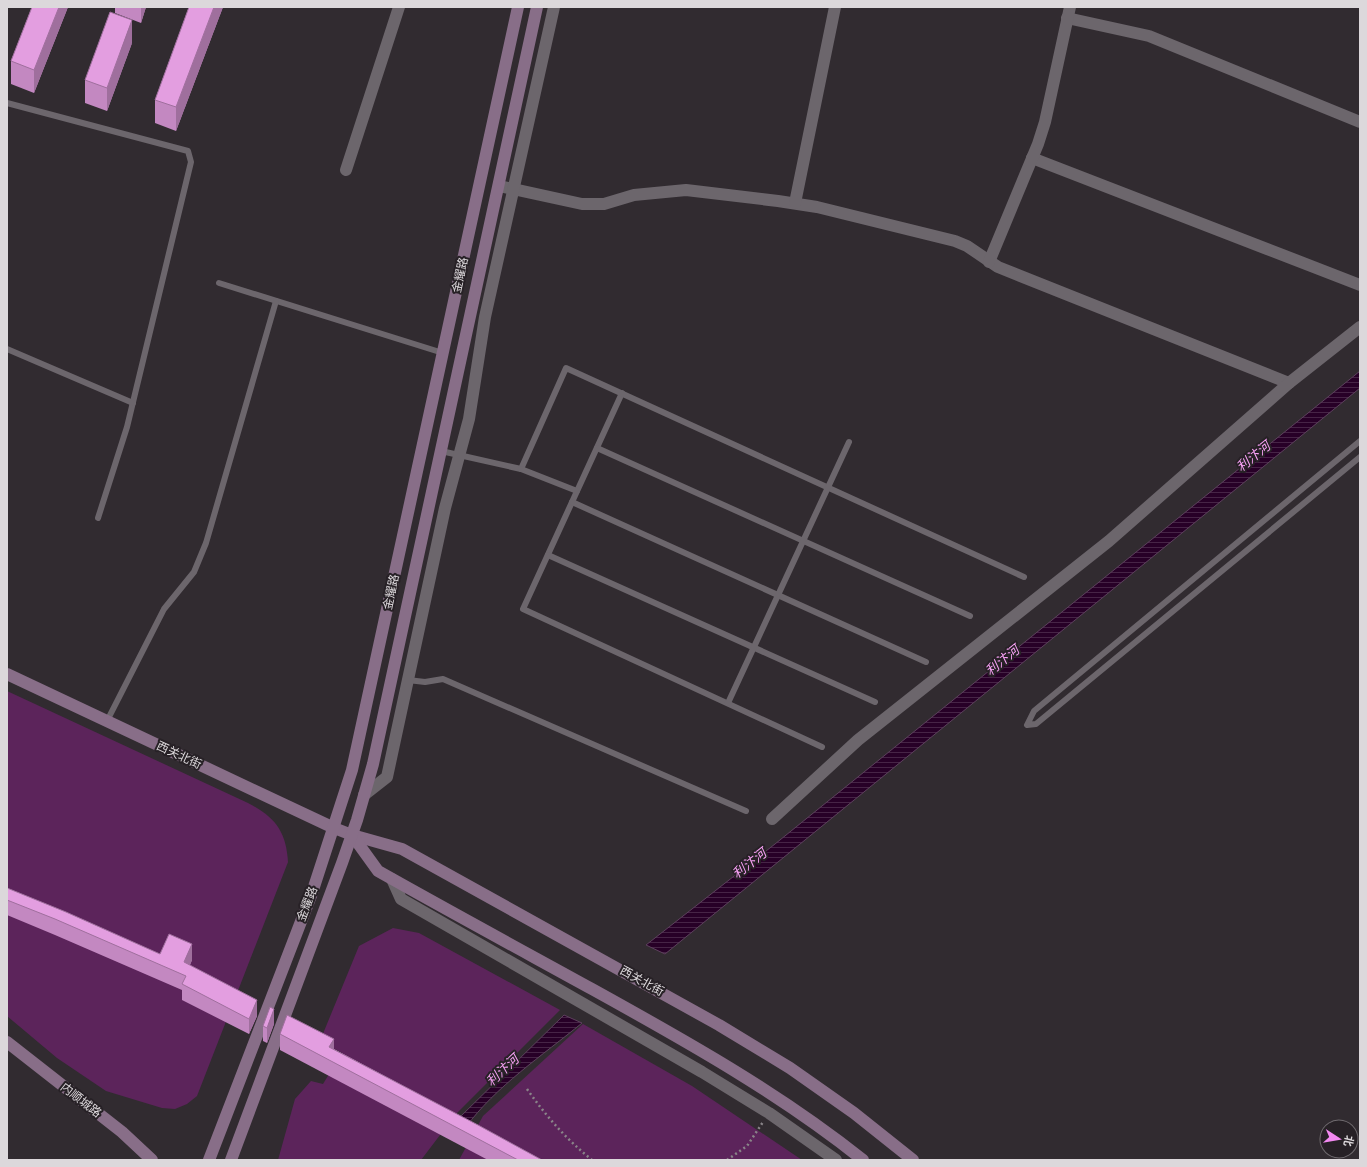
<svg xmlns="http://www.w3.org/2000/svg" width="1367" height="1167" viewBox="0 0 1367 1167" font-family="Raleway,'Noto Sans SC',sans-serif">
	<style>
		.park { fill: #5c245b }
		.water { fill: url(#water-rules); stroke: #5d415d }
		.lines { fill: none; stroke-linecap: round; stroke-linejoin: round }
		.path { stroke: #8a8589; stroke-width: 2.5; stroke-dasharray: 2 3; stroke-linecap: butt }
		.lane { stroke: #6c666c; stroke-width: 6 }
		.street { stroke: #6c666c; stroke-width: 12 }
		.secondary { stroke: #886e88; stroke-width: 12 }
		.wall { fill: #c388c1 }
		.shaded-wall { fill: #9f6f9d }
		.building { fill: #e39ee0; stroke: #9f6f9d }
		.labels { text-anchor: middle; stroke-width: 4; stroke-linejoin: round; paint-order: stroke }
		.street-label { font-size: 12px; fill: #dcd8db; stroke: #272126 }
		.water-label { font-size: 13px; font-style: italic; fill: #f9a2f6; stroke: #272126 }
	</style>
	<defs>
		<pattern id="water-rules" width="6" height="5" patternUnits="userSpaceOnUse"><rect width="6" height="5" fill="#270027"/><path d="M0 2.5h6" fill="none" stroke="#462446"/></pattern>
	</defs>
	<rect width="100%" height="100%" fill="#312b30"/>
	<g class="park">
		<path d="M7,691L248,803C275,817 286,831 288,862L197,1096L187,1104L175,1109L162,1108L106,1091L57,1058L7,1016Z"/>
		<path d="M393,928L419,933L560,1010L456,1114L421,1160H278L295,1099L311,1081L323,1084L342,1053L320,1041L359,946Z"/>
		<path d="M583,1024L692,1086L802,1160H459L483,1116Z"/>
	</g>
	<g class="water">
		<path d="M1360,371V388L665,954L646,945L775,844Z"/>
		<path d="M564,1015L582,1023C543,1055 495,1087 466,1127L459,1118Z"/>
	</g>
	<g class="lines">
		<g class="path">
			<path d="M527,1089C546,1116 566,1139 592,1160"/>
			<path d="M727,1160L747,1146L763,1122"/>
		</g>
		<g class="lane">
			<path d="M7,103L188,151L191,162L127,427L98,518"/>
			<path d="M219,283L443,353"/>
			<path d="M7,349L133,403"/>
			<path d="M622,393L523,609L822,747"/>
			<path d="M1360,441L1034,711L1027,725L1036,724L1360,457"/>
			<path d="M597,448L970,616"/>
			<path d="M441,451L521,469L566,368L1024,577"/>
			<path d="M521,469L577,491"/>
			<path d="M572,502L926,662"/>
			<path d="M548,555L875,702"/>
			<path d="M408,680L425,682L443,679L746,811"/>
			<path d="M728,703L849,442"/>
			<path d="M107,721L164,609L194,572L206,543L276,301"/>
		</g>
		<g class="street">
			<path d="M1067,18L1149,36L1360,122"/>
			<path d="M1032,158L1360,285"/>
			<path d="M346,170L399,7"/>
			<path d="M499,186L582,204H604L634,195L686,190L778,201L817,207L955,241L967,246L998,267L1289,383"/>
			<path d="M795,203L835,7"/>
			<path d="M989,262L1038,144L1045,122L1070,7"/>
			<path d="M364,795L387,777L445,508L469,419L485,317L554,7"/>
			<path d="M772,819L858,740L1109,541L1289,383L1360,327"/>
			<path d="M392,879L401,899L702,1072L769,1113L836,1160"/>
		</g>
		<g class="secondary">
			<path d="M7,674L334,828L352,835L402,849L719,1025L790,1068L854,1113L913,1160"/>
			<path d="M352,835L378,871C449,911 521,950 592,989C686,1041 779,1093 863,1160"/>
			<path d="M7,1042L122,1132L152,1160"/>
			<path d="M209,1160L312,893L352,770L518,7"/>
			<path d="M231,1160L342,863L357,820L373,764L537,7"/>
		</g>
	</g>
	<g class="wall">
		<path d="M32,7H68L34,93L11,84V61Z"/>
		<path d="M115,7H146L141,23L115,13Z"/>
		<path d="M189,7H223L176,131L155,123V100Z"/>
		<path d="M132,43L107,111L85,103V80Z"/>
		<path d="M7,888L160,954L192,960L190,965L257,1016L249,1034L182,1000V990L55,935L7,915Z"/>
		<path d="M274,1024L267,1043L263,1041V1026Z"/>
		<path d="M280,1034L334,1049L542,1160H488L280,1050Z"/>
	</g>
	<g class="shaded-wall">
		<path d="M59,7H68L34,93V70Z"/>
		<path d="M141,7H146L141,23Z"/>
		<path d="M214,7H223L176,131V107Z"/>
		<path d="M132,20V43L107,111V88Z"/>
		<path d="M192,944V960L185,976L184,962Z"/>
		<path d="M257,1000V1016L249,1034V1019Z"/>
		<path d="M274,1009V1024L267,1043V1028Z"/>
		<path d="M334,1039V1055L329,1047Z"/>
	</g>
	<g class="building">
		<path d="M32,7H59L34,70L11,61Z"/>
		<path d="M189,7H214L176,107L155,100Z"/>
		<path d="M110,12L132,20L107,88L85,80Z"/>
		<path d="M7,888L66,912L160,954L169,934L192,944L184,962L257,1000L249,1019L182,984L186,976L55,919L7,900Z"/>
		<path d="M270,1007L274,1009L267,1028L263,1026Z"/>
		<path d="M287,1015L334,1039L329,1047L478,1125L542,1160H518L280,1034Z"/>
	</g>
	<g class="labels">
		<g class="street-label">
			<text transform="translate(460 275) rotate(-78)" y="4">金耀路</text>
			<text transform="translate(391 592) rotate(-78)" y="4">金耀路</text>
			<text transform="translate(179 755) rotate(25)" y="4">西关北街</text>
			<text transform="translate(307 904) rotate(-69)" y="4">金耀路</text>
			<text transform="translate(642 981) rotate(29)" y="4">西关北街</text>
			<text transform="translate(81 1100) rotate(38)" y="4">内顺城路</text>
		</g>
		<g class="water-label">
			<text transform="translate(1253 456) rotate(-39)" y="5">利汴河</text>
			<text transform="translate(1002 660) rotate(-39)" y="5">利汴河</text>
			<text transform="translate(749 863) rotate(-38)" y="5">利汴河</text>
			<text transform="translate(502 1070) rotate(-43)" y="5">利汴河</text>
		</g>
	</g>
	<rect width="1367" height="1167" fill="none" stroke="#dcd8db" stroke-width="16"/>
	<g transform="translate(1339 1139) rotate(102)"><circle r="19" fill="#272126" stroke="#6f6a6e"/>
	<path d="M0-3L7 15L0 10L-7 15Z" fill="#f389f1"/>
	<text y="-6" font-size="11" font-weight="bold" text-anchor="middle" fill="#dcd8db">北</text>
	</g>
</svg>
